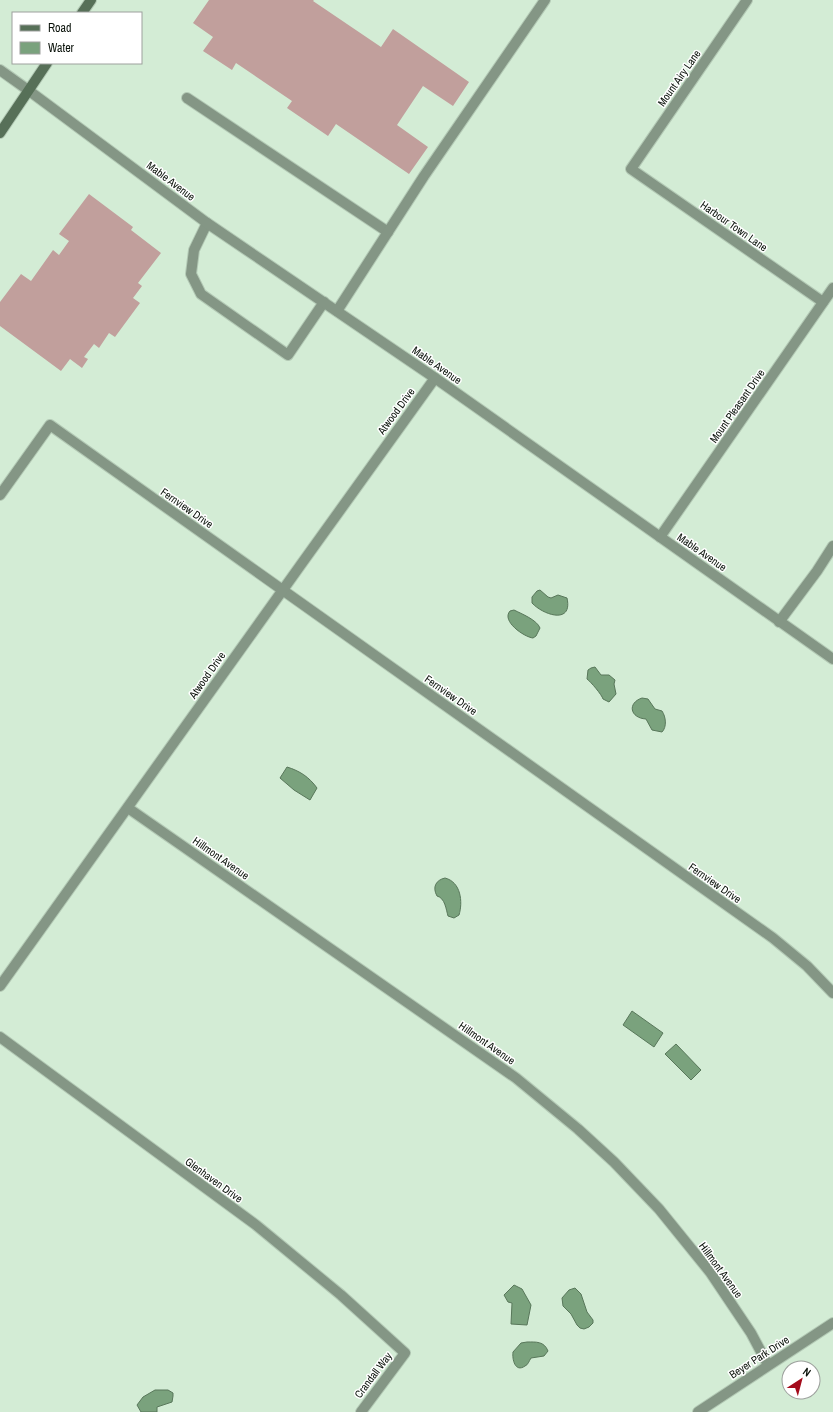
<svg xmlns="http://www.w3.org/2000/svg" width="833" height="1412" viewBox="0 0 833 1412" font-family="'Archivo Narrow',sans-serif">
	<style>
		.water { fill: #7aa27d; stroke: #58775a }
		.building { fill: #c19f9c }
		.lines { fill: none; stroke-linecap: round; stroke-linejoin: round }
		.service-casing { stroke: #b3c9b5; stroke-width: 12 }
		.minor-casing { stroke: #b3c9b5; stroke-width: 12 }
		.tertiary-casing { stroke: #b3c9b5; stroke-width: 12 }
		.secondary-casing { stroke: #b3c9b5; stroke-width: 12 }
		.service { stroke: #849685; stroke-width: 10 }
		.minor { stroke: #849685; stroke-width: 10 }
		.tertiary { stroke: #849685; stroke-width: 10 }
		.secondary { stroke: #577058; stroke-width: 10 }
		.labels { text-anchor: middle; stroke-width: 3; stroke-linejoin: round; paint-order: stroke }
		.street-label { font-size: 11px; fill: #0a120a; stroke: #fff }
	</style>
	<rect width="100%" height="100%" fill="#d3ecd5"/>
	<g class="water">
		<path d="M540,590L548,597L551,598L558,595L567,598C573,625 543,615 532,603V597L537,591Z"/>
		<path d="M514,610C522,614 537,620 540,628L536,636L533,638C524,637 501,621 510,611Z"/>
		<path d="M595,667L601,675H609L615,680L614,684L616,694L609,702L603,699C602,695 591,682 587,679L588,670L591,668Z"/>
		<path d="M642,698L648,699L655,709L662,711C666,717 667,727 662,732L652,730L646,719C630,718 627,703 642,698Z"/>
		<path d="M287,767C300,771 309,777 317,788L310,800L294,790L280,778Z"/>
		<path d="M445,878C461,882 463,902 459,915L454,918L448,916C446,909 445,898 437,896C432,887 436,880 445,878Z"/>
		<path d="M632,1011L663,1033L654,1047L623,1025Z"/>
		<path d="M676,1044L701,1070L691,1080L665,1054Z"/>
		<path d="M514,1285L522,1289L531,1305L527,1325L511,1324L512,1303L508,1302L504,1295Z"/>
		<path d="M575,1288L581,1294L587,1312L593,1320V1323L589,1327L584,1329L580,1328L577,1325L571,1314L563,1306L562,1298L569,1290Z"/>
		<path d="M527,1342C536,1342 544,1341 548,1351L544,1356L531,1358C529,1361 528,1365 525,1366C515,1373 512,1359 513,1352L521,1343Z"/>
		<path d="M155,1390H168L173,1393V1396L172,1402L157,1407V1412H141L137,1405L143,1397Z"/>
	</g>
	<g class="building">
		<path d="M209,0H314L313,1L381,47L393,29L469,82L453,106L423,86L397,125L428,147L409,174L336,124L328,136L287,108L292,101L236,63L232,70L203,51L213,37L193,23Z"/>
		<path d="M89,194L133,227L131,230L161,253L138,283L142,286L133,298L140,303L115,337L109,333L99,348L94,344L84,357L88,359L82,368L70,359L61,371L0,326V302L21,274L31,281L53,250L59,255L69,241L59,234Z"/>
	</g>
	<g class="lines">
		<defs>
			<g id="service">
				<path d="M0,70L28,90"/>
				<path d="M187,98L388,232"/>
				<path d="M207,223L194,250L191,274L201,294L288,355L324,302"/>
				<path d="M337,311L424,176L545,0"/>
				<path d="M779,622L817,571L833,546"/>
			</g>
			<g id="minor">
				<path d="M747,0L631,169L823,302"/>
				<path d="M0,495L50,425L773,938L807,966L833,993"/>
				<path d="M660,537L833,288"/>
				<path d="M128,808L516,1078L578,1129L614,1162L659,1209L710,1272L751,1333L768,1365"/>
				<path d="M0,986C145,784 289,580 435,378"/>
				<path d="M0,1037L256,1225L341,1295L405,1353L361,1412"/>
				<path d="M698,1412L833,1323"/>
			</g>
			<path id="tertiary" d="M28,90L207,223L435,378L833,659"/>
			<g id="secondary">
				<path d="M82,13L91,0"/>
				<path d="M0,133L47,63"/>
			</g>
		</defs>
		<use href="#service" class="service-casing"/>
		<use href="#minor" class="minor-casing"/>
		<use href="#tertiary" class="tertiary-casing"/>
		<use href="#secondary" class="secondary-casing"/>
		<use href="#service" class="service"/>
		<use href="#minor" class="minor"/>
		<use href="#tertiary" class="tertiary"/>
		<use href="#secondary" class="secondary"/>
	</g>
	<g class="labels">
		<g class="street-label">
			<text transform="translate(679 78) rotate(-55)" y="4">Mount Airy Lane</text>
			<text transform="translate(171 181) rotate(37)" y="4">Mable Avenue</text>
			<text transform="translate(734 226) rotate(35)" y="4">Harbour Town Lane</text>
			<text transform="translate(437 365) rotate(35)" y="4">Mable Avenue</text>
			<text transform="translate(737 406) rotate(-55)" y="4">Mount Pleasant Drive</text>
			<text transform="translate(396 411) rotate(-54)" y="4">Atwood Drive</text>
			<text transform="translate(187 508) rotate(35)" y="4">Fernview Drive</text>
			<text transform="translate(702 552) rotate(35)" y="4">Mable Avenue</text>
			<text transform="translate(207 675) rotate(-55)" y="4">Atwood Drive</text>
			<text transform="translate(451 695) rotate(35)" y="4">Fernview Drive</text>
			<text transform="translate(221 858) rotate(35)" y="4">Hillmont Avenue</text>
			<text transform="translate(715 883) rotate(35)" y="4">Fernview Drive</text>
			<text transform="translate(487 1043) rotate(35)" y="4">Hillmont Avenue</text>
			<text transform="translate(214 1180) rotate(36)" y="4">Glenhaven Drive</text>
			<text transform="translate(721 1270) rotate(54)" y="4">Hillmont Avenue</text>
			<text transform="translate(759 1357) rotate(-33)" y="4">Beyer Park Drive</text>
			<text transform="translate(373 1375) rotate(-53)" y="4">Crandall Way</text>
		</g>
	</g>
	<rect x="12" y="12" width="130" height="52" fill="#ffffff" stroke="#9da09d"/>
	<rect x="20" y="25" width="20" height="6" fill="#577058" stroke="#9da09d"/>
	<text x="48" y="32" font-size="12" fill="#0a120a">Road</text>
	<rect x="20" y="42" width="20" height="12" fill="#7aa27d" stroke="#9da09d"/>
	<text x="48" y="52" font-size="12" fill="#0a120a">Water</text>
	<g transform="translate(801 1380) rotate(36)"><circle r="19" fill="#ffffff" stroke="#9da09d"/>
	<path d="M0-3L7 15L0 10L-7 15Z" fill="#a40b1b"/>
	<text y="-6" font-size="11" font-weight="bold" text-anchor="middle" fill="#0a120a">N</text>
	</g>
</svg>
